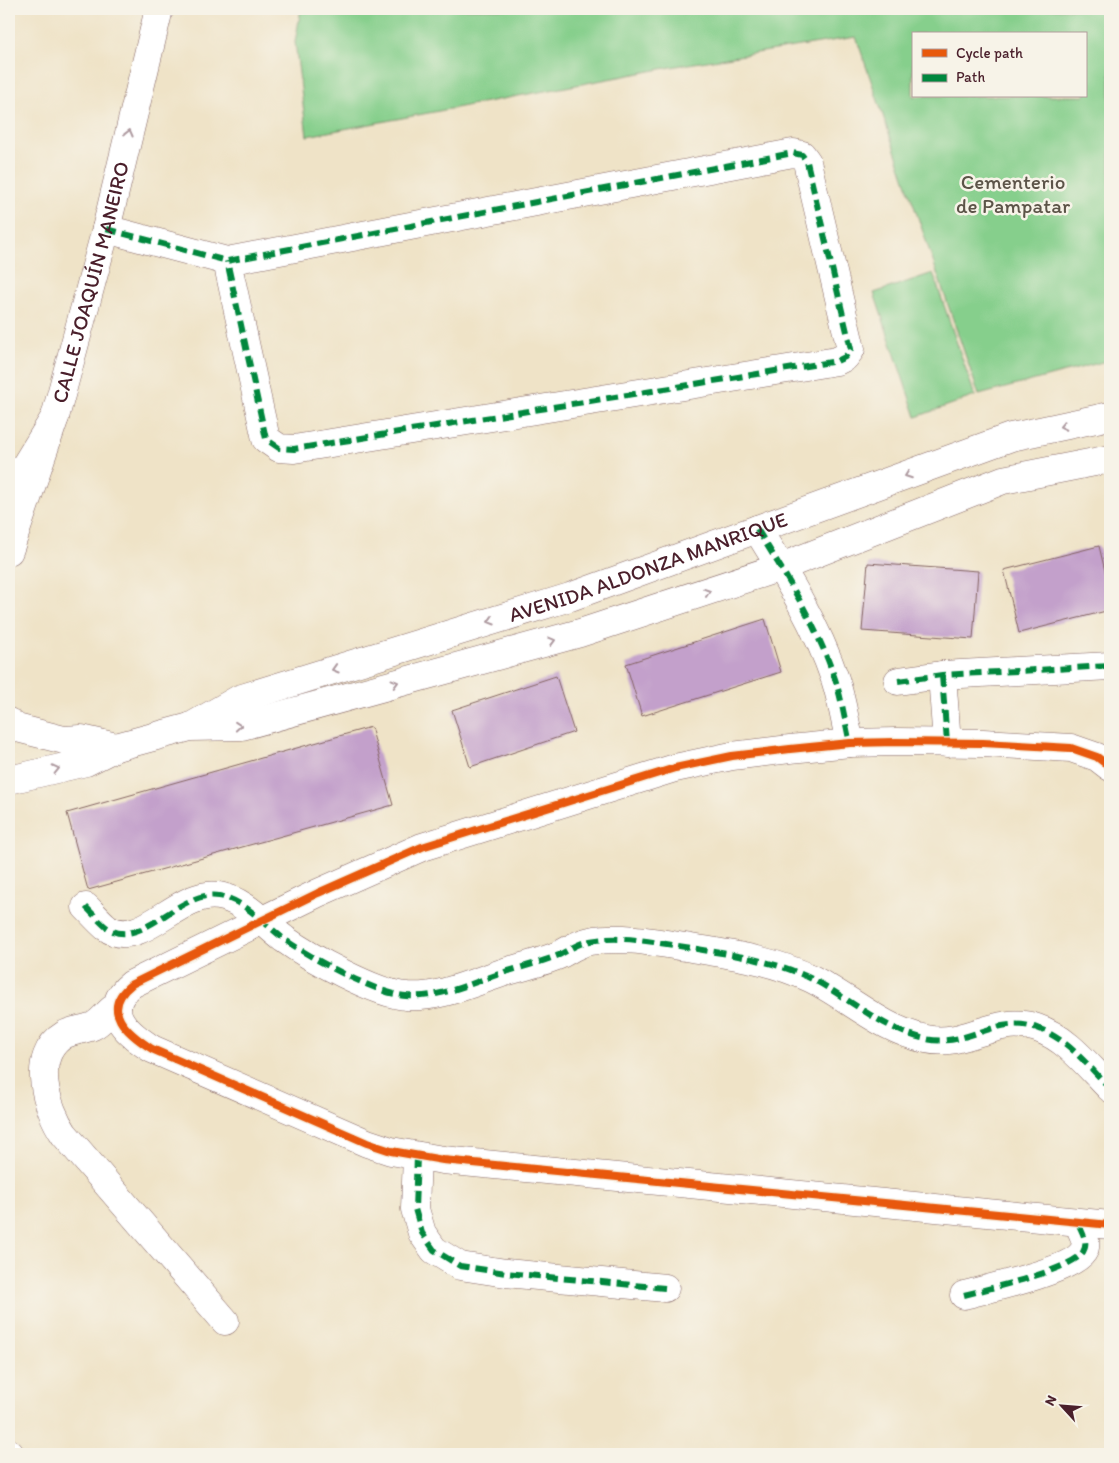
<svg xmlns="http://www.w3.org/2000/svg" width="1119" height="1463" viewBox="0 0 1119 1463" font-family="Itim,sans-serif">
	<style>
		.green { fill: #86cf8c; stroke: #68775c; fill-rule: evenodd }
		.building { fill: #c3a0cb }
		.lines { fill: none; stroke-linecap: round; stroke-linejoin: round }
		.minor-casing { stroke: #846462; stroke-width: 29 }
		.major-casing { stroke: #846462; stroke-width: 29 }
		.minor { stroke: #fff; stroke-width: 28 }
		.major { stroke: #fff; stroke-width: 28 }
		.quiet { stroke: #00873e; stroke-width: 6; stroke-dasharray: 12 6; stroke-linecap: butt }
		.cycleway-casing { stroke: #f7f3e8; stroke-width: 11 }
		.cycleway { stroke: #e8590c; stroke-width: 8 }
		.oneway { stroke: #ae9aa0 }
		.labels { text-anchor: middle; stroke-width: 5; stroke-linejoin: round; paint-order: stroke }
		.park-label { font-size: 21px; fill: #5c5448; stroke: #f7f3e8 }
		.street-label { font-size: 21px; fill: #4a1f2b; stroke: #f7f3e8 }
	</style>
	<rect width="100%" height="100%" fill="#f7f3e8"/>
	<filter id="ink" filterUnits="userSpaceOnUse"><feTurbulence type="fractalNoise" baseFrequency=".02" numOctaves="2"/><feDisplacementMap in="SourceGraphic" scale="10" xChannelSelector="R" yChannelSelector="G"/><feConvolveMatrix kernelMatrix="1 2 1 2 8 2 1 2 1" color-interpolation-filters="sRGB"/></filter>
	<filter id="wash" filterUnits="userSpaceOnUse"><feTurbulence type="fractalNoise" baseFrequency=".0096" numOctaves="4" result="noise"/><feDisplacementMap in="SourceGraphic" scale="20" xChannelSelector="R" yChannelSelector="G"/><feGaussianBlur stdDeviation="1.12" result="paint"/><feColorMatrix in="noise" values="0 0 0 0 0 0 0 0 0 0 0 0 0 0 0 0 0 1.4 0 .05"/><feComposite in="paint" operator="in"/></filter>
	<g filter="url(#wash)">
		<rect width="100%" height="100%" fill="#efe3c7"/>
		<g class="green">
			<path d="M301,9H1110V360L979,395L856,37L682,65L307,136L295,42ZM913,34H1085V96H913Z"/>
			<path d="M933,273L975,396L916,417L874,293Z"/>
		</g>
		<g id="blocks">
			<g class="building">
				<path d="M1099,546L1110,592V610L1019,633L1004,570Z"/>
				<path d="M868,563L978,571L973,639L862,631Z"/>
				<path d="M765,619L781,672L642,716L626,664Z"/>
				<path d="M556,676L574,732L470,767L452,710Z"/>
				<path d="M371,727L393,805L88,890L67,813Z"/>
			</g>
		</g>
	</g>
	<g filter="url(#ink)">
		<use href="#blocks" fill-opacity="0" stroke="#846462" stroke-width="1"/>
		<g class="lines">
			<defs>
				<g id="minor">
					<path d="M106,229L227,261L793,153L802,155L807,162L851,349L845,357L837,361L294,449L279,448L266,439L227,261"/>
					<path d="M757,529C787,577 817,626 835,679C842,700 845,722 850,743"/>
					<path id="s1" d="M9,551L55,417L106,229L159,9"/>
					<path d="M942,675L947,743"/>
					<path d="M898,681L942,675L1110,666"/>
					<path d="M9,722L17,728L64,740L81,739L116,747"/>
					<path id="s2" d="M192,726L239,699L570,597L1011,437L1110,416"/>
					<path d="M1110,767L1097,757L1071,748L983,743L896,742L850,743L790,749L732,756L675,768L422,847L318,893L132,984C99,1010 127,1033 152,1049L367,1143L391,1151L443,1160L1110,1225"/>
					<path d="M9,780L86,762L116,747L190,727L242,726L580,633L781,567L1003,480L1110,459"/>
					<path d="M86,907C92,913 99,921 106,927C140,953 178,889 219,896C244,900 263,923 284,939C309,957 376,994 406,996C439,999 474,982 505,972C522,967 542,962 559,955C569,950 578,943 590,941C622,935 659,943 691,948C733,955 773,960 812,979C851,999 883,1030 926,1039C967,1048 995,1014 1037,1028C1067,1038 1088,1066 1110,1088"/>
					<path d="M117,1006C108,1011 102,1022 93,1026C84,1030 72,1030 64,1035C29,1056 47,1109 64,1134L225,1321"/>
					<path d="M417,1156L415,1209L422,1233L434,1250L460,1266L506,1273L665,1288"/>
					<path d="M964,1295C987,1289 1072,1270 1083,1252C1089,1243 1082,1232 1078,1223"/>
					<path d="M9,1453L10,1454"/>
				</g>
				<path id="major" d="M9,492L55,417"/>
			</defs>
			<use href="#minor" class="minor-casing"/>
			<use href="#major" class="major-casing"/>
			<use href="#minor" class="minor"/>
			<use href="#major" class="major"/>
			<g class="quiet">
				<path d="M106,229L227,261L793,153L802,155L807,162L851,349L845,357L837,361L294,449L279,448L266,439L227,261"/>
				<path d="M757,529C787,577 817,626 835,679C842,700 845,722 850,743"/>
				<path d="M942,675L947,743"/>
				<path d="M898,681L942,675L1110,666"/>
				<path d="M86,907C92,913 99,921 106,927C140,953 178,889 219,896C244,900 263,923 284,939C309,957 376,994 406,996C439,999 474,982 505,972C522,967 542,962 559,955C569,950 578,943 590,941C622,935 659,943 691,948C733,955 773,960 812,979C851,999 883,1030 926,1039C967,1048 995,1014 1037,1028C1067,1038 1088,1066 1110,1088"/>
				<path d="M417,1156L415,1209L422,1233L434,1250L460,1266L506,1273L665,1288"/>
				<path d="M964,1295C987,1289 1072,1270 1083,1252C1089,1243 1082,1232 1078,1223"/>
			</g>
			<defs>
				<path id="cycleway" d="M1110,767L1097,757L1071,748L983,743L896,742L850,743L790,749L732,756L675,768L422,847L318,893L132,984C99,1010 127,1033 152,1049L367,1143L391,1151L443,1160L1110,1225"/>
			</defs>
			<use href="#cycleway" class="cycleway-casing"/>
			<use href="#cycleway" class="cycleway"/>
		</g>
		<defs><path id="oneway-chevron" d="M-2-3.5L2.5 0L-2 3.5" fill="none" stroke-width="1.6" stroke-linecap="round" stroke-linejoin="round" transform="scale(1.25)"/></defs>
		<g class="oneway">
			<use href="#oneway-chevron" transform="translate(129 133) rotate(-76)"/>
			<use href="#oneway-chevron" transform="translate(1063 426) rotate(168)"/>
			<use href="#oneway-chevron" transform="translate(908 475) rotate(160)"/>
			<use href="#oneway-chevron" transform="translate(707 592) rotate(-18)"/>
			<use href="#oneway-chevron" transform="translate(491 621) rotate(163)"/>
			<use href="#oneway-chevron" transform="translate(552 641) rotate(-15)"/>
			<use href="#oneway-chevron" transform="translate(335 669) rotate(163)"/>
			<use href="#oneway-chevron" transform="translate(395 683) rotate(-15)"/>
			<use href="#oneway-chevron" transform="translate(238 726) rotate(-5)"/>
			<use href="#oneway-chevron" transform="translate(56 769) rotate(-13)"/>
		</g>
	</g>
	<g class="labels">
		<g class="park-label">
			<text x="1013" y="189">Cementerio<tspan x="1013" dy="24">de Pampatar</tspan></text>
		</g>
		<g class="street-label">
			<text dy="7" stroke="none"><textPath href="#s1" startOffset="281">CALLE JOAQUÍN MANEIRO</textPath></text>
			<text dy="7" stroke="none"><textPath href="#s2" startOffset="484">AVENIDA ALDONZA MANRIQUE</textPath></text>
		</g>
	</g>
	<rect width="1119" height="1463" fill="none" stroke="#f7f3e8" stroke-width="30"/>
	<rect x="912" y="32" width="175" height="65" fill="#f7f3e8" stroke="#b29e9c"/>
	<rect x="922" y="49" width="25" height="8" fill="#e8590c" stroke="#b29e9c"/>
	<text x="956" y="58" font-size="15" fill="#4a1f2b">Cycle path</text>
	<rect x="922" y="74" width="25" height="8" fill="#00873e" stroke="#b29e9c"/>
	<text x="956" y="82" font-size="15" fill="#4a1f2b">Path</text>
	<g transform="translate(1062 1406) rotate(296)" stroke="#f7f3e8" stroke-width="4" paint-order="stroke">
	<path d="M0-4L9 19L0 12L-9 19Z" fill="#4a1f2b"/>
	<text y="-8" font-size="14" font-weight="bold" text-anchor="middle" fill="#4a1f2b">N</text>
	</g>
</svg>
